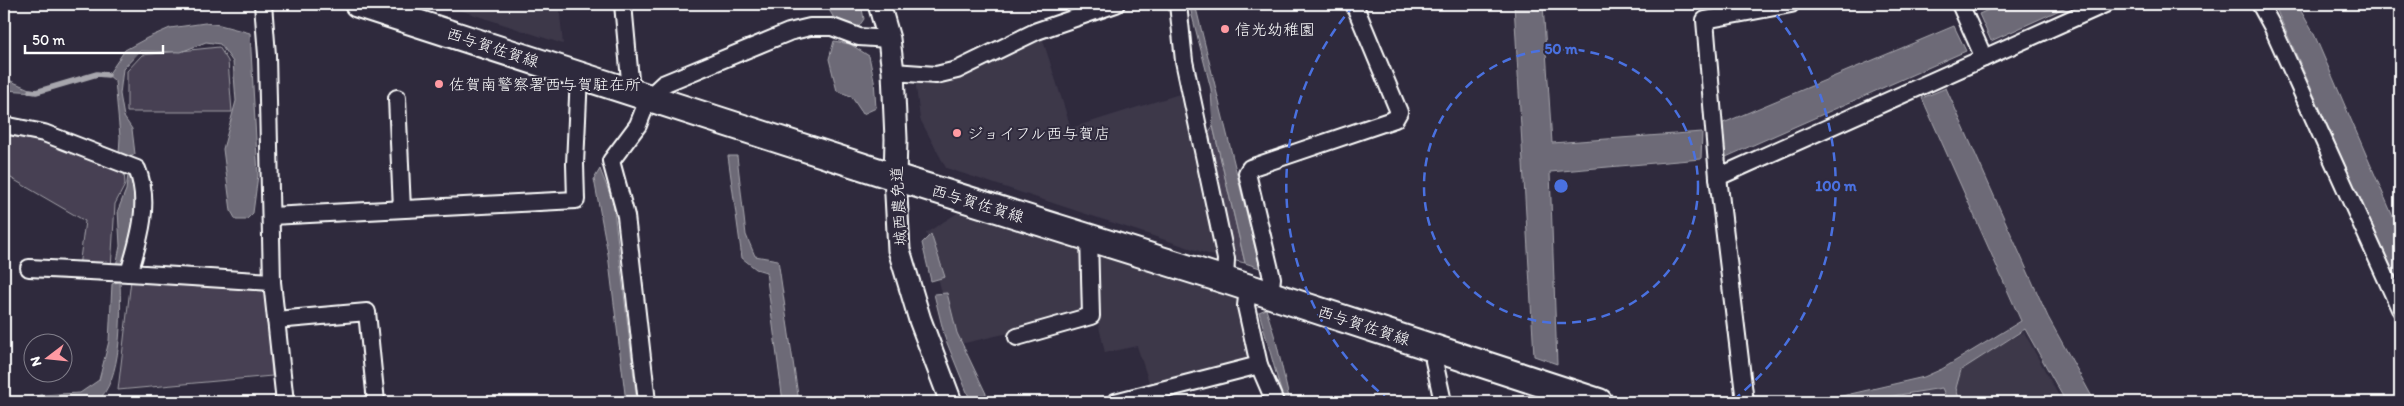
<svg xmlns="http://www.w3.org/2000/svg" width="2404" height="406" viewBox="0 0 2404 406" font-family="Itim,'Klee One',sans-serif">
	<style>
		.built { fill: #3c3749 }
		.green { fill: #464152; stroke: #a2a0a8 }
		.water { fill: #6d6a77; stroke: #a7a6ad }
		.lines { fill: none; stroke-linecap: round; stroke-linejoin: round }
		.stream { stroke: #a7a6ad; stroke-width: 5.5 }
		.minor-casing { stroke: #fff; stroke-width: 20 }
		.tertiary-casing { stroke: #fff; stroke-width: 25 }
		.primary-casing { stroke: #fff; stroke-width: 30 }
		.minor { stroke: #2f2a3d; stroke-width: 16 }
		.tertiary { stroke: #2f2a3d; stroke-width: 21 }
		.primary { stroke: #2f2a3d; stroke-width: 26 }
		.ring { fill: none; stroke: #4a71e0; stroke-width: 2.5; stroke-dasharray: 9 6 }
		.poi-dot { fill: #ff9aa2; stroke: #2f2a3d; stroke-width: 2 }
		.labels { text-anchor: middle; stroke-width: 4; stroke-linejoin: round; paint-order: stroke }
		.poi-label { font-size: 16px; fill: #fff; stroke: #2f2a3d; text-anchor: start }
		.street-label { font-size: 16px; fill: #fff; stroke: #2f2a3d }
		.centre { fill: #4a71e0; stroke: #2f2a3d; stroke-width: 2.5 }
		.ring-label { font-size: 15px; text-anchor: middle; font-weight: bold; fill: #4a71e0; stroke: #2f2a3d; stroke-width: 4; stroke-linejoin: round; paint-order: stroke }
	</style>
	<rect width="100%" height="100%" fill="#2f2a3d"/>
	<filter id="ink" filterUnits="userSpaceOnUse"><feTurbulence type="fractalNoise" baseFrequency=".02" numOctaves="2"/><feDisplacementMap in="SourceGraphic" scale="10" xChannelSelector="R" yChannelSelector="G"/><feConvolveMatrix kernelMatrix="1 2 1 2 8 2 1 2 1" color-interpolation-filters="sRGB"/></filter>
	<g filter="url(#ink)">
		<g class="built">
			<path d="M441,4H559L563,44Z"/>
			<path d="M1042,37L1071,128L1189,91L1223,259L946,168L920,119L915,79Z"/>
			<path d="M962,210L1238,298L1254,360L1151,388L1137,346L1105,353L1096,313L956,345L926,233Z"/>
			<path d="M2024,332L2062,402H1853L1932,381Z"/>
		</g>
		<g class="green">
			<path d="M219,47L228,61L232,112H127V71L142,55Z"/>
			<path d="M1213,126L1245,263L1232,260L1206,136Z"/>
			<path d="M4,127L124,170L125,185L115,204L111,269L79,267L85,221L4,174Z"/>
			<path d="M131,280L266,291L272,376L118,390Z"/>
		</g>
		<g class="water">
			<path d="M826,4H861L864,19L857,29L836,22Z"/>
			<path d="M1189,4H1195L1260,268L1245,263L1213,126L1211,89Z"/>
			<path d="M1514,4H1543L1552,143L1702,132L1701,159L1550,172L1557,364L1534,356Z"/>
			<path d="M2002,4H2073L1991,41L1979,14Z"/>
			<path d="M2274,4H2297L2314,34L2400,233V290Z"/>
			<path d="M205,23L220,25L250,33L258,175L253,213L246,220H236L231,211L223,149L236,101L233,62L220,44L206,42L181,52L140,51L123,69L120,94L124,117L132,129L135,154L129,158L119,154L120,137L115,81L108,75L125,50L147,38L170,28Z"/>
			<path d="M1954,26L1966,51L1726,157L1721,124Z"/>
			<path d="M834,41L850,44L869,56L874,80L876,108L863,114L851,96L837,91L829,59Z"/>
			<path d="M4,78L36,92L4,90Z"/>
			<path d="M1946,88L2048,317L2095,402H2066L2025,329L1961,370L1956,388L1960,402H1948L1942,388L1856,402H1816L1924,377L1942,369L2021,321L1922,98Z"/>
			<path d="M728,156H737L746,235L755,256L778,260L799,402H783L766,272L756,269L742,258Z"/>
			<path d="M600,169L613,202L637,402H626L608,254L594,179Z"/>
			<path d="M128,175L137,177L134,244L123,266H116L120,246L118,210L126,190Z"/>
			<path d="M931,234L945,277L931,281L922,243Z"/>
			<path d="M120,281C121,313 123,382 96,402H16L40,395L80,393L99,380L109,341L112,284Z"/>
			<path d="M947,293L957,333L990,402H971L945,338L934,294Z"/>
			<path d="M1266,309L1276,341L1290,402H1284L1259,312Z"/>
		</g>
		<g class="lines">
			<path class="stream" d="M30,91L36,92L97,74L108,75"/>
			<defs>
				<g id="minor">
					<path d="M263,4L267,55L272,282L285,402"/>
					<path d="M623,4L631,91"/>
					<path d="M1178,4L1184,61L1226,259L1225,280"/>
					<path d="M1960,4L1984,58"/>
					<path d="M2260,4L2272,26L2400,309"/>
					<path d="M893,72L936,75L957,70L1037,31L1116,4"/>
					<path d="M397,98L402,209"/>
					<path d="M4,125L44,133L137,169C151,202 139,240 129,273L272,282"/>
					<path d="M1718,177L2105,4"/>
					<path d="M271,216L576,200L575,164L579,75"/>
					<path d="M29,268L129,273"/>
					<path d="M1248,288L1246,306L1259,365L1275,402"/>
					<path d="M1270,295L1272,278L1247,173L1250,168L1395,119L1399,112L1354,4"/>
					<path d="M276,320L367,312L376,402"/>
					<path d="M1017,337L1091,316L1089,237"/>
					<path d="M1435,349L1434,361L1443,402"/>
					<path d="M647,402L626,216L611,161L638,125L649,97L663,84L789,32L810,27H832L859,37L889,39"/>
					<path d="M1115,402L1259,365"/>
					<path d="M1745,402L1718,177L1705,20L1791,4"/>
				</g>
				<path id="tertiary" d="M879,4L889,39L893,72L896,139L895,177L899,250L920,320L951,402"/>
				<path id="primary" d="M358,4L895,177L1225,280L1599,402"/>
			</defs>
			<use href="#minor" class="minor-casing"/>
			<use href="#tertiary" class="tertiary-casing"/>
			<use href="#primary" class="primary-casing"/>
			<use href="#minor" class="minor"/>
			<use href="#tertiary" class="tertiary"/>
			<use href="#primary" class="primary"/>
		</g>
	</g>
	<g class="ring">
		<circle cx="1561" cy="186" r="137"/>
		<path d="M1390 401A275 275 0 0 1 1355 4M1767 4A275 275 0 0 1 1732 401"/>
	</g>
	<g class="poi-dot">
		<circle cx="1225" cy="29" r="5"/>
		<circle cx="439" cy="84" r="5"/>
		<circle cx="957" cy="133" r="5"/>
	</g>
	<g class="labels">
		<g class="poi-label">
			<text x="1235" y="35">信光幼稚園</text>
			<text x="449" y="90">佐賀南警察署西与賀駐在所</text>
			<text x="967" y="139">ジョイフル西与賀店</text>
		</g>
		<g class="street-label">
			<text transform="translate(493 47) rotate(18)" y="6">西与賀佐賀線</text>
			<text transform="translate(978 203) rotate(17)" y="6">西与賀佐賀線</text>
			<text transform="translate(898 206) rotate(-93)" y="6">城西農免道</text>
			<text transform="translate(1364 325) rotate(18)" y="6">西与賀佐賀線</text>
		</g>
	</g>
	<circle cx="1561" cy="186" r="8" class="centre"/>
	<g class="ring-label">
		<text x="1561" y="54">50 m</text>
		<text x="1836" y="191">100 m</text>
	</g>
	<rect width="2404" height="406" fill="none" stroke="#2f2a3d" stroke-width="20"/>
	<rect x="10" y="10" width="2384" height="386" fill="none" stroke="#fff" stroke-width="2" filter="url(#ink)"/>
	<g transform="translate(48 358) rotate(254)"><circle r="24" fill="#2f2a3d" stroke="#827f8b"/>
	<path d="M0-4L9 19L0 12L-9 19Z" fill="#ff9aa2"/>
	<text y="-8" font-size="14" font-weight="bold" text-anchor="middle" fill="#ffffff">N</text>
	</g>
	<path d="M25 45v8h138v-8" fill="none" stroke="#ffffff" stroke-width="2.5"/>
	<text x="32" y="45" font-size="15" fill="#ffffff" stroke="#2f2a3d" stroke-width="4" paint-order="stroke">50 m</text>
</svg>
